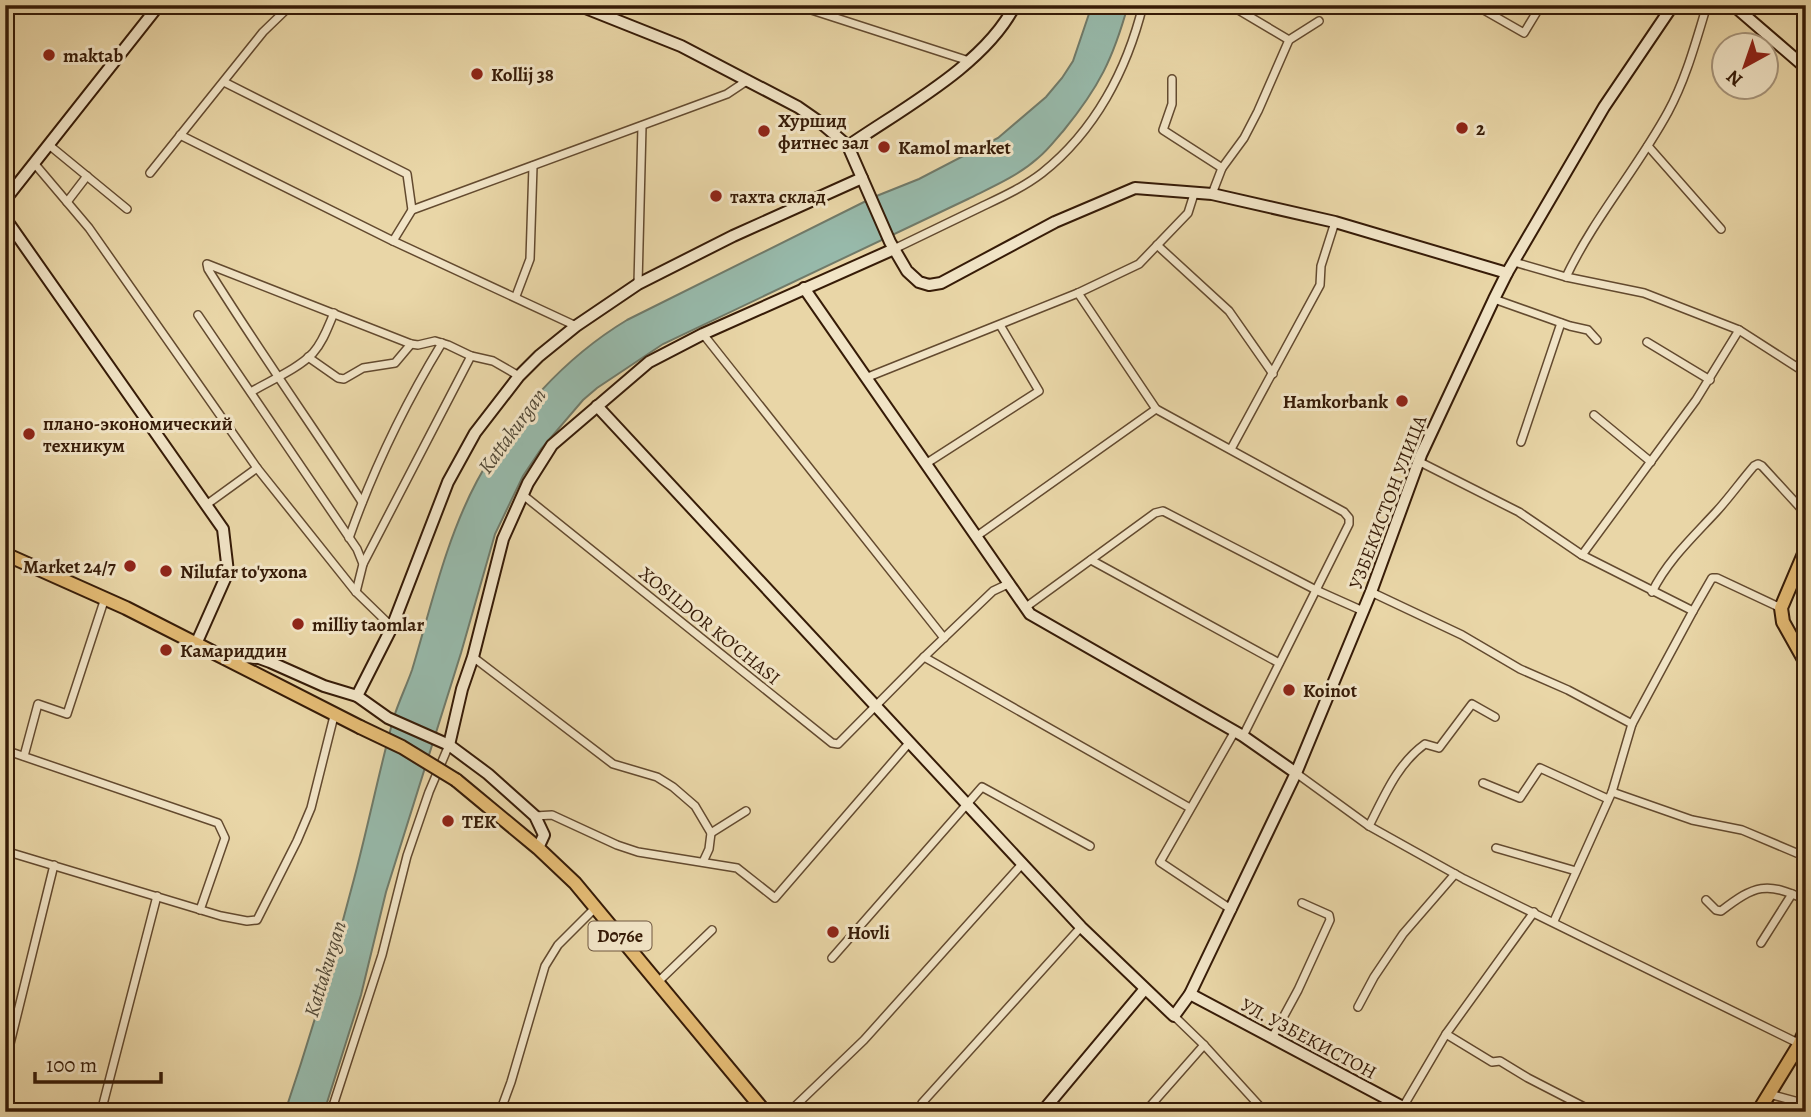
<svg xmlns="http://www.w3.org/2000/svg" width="1811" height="1117" viewBox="0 0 1811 1117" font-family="Alegreya,serif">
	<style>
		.water { fill: #97b9aa; stroke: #707a69; stroke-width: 2 }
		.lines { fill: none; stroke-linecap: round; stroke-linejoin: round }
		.street-casing { stroke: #634a2f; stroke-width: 10 }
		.secondary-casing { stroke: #361b07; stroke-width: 14 }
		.primary-casing { stroke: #361b07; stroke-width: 16 }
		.street { stroke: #f1e4c6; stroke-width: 7 }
		.secondary { stroke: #f1e4c6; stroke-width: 10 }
		.primary { stroke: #e4bb74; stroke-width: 12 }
		.primary-bridge-casing { stroke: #361b07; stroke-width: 16; stroke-linecap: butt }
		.primary-bridge { stroke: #e4bb74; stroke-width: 12 }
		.poi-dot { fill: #8f2418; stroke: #f1e4c6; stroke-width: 2.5 }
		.labels { text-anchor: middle; stroke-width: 6; stroke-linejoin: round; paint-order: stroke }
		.shield { fill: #f1e4c6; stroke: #6e5740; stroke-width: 2 }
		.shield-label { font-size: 18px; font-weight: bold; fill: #361b07 }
		.poi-label { font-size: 19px; font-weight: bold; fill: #361b07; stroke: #f1e4c6; text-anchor: start }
		.street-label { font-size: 19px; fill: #361b07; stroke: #f1e4c6 }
		.water-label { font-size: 21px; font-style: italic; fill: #534a38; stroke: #f1e4c6 }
	</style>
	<rect width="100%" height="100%" fill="#e9d6a7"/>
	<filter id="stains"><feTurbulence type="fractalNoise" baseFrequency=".00286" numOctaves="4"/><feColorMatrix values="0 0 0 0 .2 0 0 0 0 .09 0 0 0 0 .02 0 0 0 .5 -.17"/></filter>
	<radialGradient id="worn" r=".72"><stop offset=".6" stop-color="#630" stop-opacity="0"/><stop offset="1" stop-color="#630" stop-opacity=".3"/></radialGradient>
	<path class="water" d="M1092,5H1128C1113,59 1099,87 1064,130C1056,139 1048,150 1038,158C1018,176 992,187 968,199L663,344L597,388L583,400L541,449L523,476L495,534L461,653L386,892L361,995L324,1112H285C311,1035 334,957 354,879C368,826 379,772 393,720C398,703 406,687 412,670C431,607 446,539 477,481C512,416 564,358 627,320L874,197L919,179L998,138L1046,97L1062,78L1073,61Z"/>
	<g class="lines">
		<defs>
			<g id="street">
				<path d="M796,5L969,61"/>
				<path d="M1230,5L1289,40"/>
				<path d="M1475,5L1524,33L1541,5"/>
				<path d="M1172,79V104L1163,130L1222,168"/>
				<path d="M224,82L407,174L412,210"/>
				<path d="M180,135L393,241L576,326"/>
				<path d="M49,145L127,209"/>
				<path d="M1648,146L1721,229"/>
				<path d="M34,163L89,228L257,468L356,592L392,627"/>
				<path d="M150,173L263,32L291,5"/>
				<path d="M1212,194L1222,168L1244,138L1258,111L1289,40L1319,21"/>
				<path d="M67,202L87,176"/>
				<path d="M393,241L412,210L727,94L748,80"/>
				<path d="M1157,245L1229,311L1273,374"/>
				<path d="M894,249C923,235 952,221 981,207C1002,197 1024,187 1042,173C1095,131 1127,70 1143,5"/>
				<path d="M1514,262L1566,277L1644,293L1739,330L1806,373"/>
				<path d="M1566,277C1594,218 1637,169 1668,112C1686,79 1696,41 1707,5"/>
				<path d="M638,284L642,126"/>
				<path d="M1078,293L1156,409L1344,512L1349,518V524L1243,736"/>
				<path d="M516,296L530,259L533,166"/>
				<path d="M1494,299L1570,326L1588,330L1597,340"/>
				<path d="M198,315L357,549L363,564L356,592"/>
				<path d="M703,334L944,638"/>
				<path d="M1647,342L1710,380"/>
				<path d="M308,357L338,378L344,379L363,368L395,363L411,344"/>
				<path d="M868,377L1078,293L1139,264L1188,213L1194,194"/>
				<path d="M251,392C269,381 298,369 313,353C323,342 328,327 334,313"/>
				<path d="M1594,415L1651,462"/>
				<path d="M1521,442L1561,323"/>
				<path d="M1231,449L1320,285L1321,266L1335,222"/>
				<path d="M1418,461L1519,512L1582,555L1693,611L1712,578H1717L1781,608"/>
				<path d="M927,463L1039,391L1000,325"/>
				<path d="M523,495L832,743L838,744L924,657L993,591L1010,583"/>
				<path d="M362,502C311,424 257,348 208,269L207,264L411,344L418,345L435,341L448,345L471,356L493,361L519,376"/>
				<path d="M206,505L257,468"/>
				<path d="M977,536L1156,409"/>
				<path d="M349,538C374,467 403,407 442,343"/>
				<path d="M1582,555L1696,400L1739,330"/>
				<path d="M1091,560L1279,663"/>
				<path d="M363,564L471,356"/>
				<path d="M1371,592L1462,635L1520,669L1568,690L1632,724L1693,611"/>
				<path d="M1652,592C1668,560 1692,538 1716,512C1729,498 1741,481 1754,466L1758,464L1762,466L1806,514"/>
				<path d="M1026,607L1155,513L1163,511L1316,590L1363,611"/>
				<path d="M473,657L613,764L657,777L673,787L695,806L711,833L709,849L703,862"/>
				<path d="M924,657L1190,808"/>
				<path d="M5,750L218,823L225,838L200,910"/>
				<path d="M24,756L38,704L67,714L105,598"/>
				<path d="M1296,773L1369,826L1464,879L1806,1047"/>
				<path d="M1483,783L1520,798L1540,768L1608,799"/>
				<path d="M1612,792L1692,820L1742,830L1806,857"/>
				<path d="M535,816L552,815L617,845L638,852L737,868L775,898L909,743"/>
				<path d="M1369,826C1384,797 1397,764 1425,744L1439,748L1472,704L1495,717"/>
				<path d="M711,833L746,811"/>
				<path d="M1496,848L1576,871"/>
				<path d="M5,851L221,916L247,921L257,920L297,841L311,808L334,716"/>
				<path d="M1706,900L1716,910L1721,911C1755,885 1766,881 1806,900"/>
				<path d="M1232,910L1160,862L1235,731"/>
				<path d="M1554,921L1612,792L1632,724"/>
				<path d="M1761,943L1792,894"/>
				<path d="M832,958L982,787L1090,846"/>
				<path d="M658,982L712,930"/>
				<path d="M1358,1007L1374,977L1403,934L1455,874"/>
				<path d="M1174,1016L1204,1045L1265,1112"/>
				<path d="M1446,1034L1492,1062L1500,1061L1528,1078L1594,1112"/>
				<path d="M1272,1038L1298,990L1330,920L1329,915L1302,903"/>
				<path d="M5,1064L54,865"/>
				<path d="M1769,1094L1806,1104"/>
				<path d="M1403,1107L1446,1034L1534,912"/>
				<path d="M101,1112L157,896"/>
				<path d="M331,1112L382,955L407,856L429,792L449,745"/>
				<path d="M500,1112L511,1082L545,966L558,945L596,907"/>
				<path d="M789,1112L864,1040L1023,863"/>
				<path d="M931,1112L922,1103L1081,927"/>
				<path d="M1145,1112L1204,1045"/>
			</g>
			<g id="secondary">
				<path d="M578,5L681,46L798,107L821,123L848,146L890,242L907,271L919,282L929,285L941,283L1055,222L1135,188L1212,194L1335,222L1507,273"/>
				<path d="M1733,5L1806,68"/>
				<path d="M848,146C903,108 985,65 1015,5"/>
				<path d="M5,200L159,5"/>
				<path d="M5,218L223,529L228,572L196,644"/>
				<path d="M804,288L1030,614L1243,736L1296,773"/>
				<path d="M597,406L1081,927L1174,1016L1190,994L1296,773L1371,592L1421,455L1494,299L1507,273L1604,107L1673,5"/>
				<path d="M225,656L259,658L270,662L324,686L357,696L388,718L449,745L488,774L535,816L544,835L538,848"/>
				<path d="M357,696L392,627L448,482L475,433L519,376L539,356L576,326L638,284L733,236L862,178"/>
				<path d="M449,745L462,689L473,657L503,539L528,483L552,445L649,362L703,334L894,249"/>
				<path d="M1190,994L1412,1112"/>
				<path d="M1042,1112L1144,990"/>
			</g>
			<g id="primary">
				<path d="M1806,549L1781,608L1783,622L1806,663"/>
				<path d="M5,554L126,608L360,727"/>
				<path d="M456,780L538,848L575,883L765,1112"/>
				<path d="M1758,1112L1799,1045L1806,1029"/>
			</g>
		</defs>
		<use href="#street" class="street-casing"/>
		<use href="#secondary" class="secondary-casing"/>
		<use href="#primary" class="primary-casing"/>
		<use href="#street" class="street"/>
		<use href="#secondary" class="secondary"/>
		<use href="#primary" class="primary"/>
		<defs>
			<path id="primary-bridge" d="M360,727L402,747L456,780"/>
		</defs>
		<use href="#primary-bridge" class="primary-bridge-casing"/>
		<use href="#primary-bridge" class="primary-bridge"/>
	</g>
	<g class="poi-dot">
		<circle cx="49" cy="55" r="7"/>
		<circle cx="477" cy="74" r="7"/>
		<circle cx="1462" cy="128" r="7"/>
		<circle cx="764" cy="131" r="7"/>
		<circle cx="884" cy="147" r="7"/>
		<circle cx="716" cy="196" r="7"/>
		<circle cx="1402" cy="401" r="7"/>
		<circle cx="29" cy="434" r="7"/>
		<circle cx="130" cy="566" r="7"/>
		<circle cx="166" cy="571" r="7"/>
		<circle cx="298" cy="624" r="7"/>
		<circle cx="166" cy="650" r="7"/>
		<circle cx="1289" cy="690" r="7"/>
		<circle cx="448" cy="821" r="7"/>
		<circle cx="833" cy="932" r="7"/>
	</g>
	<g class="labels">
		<rect class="shield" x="588.5" y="921.5" width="63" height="29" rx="5"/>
		<g class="shield-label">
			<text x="620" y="942">D076e</text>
		</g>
		<g class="poi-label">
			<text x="63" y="62">maktab</text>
			<text x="491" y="81">Kollij 38</text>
			<text x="778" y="127">Хуршид<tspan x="778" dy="22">фитнес зал</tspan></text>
			<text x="1476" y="135">2</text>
			<text x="898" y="154">Kamol market</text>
			<text x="730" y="203">тахта склад</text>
			<text x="1388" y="408" text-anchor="end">Hamkorbank</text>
			<text x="43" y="430">плано-экономический<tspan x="43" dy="22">техникум</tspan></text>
			<text x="116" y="573" text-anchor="end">Market 24/7</text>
			<text x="180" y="578">Nilufar to'yxona</text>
			<text x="312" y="631">milliy taomlar</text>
			<text x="180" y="657">Камариддин</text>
			<text x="1303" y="697">Koinot</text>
			<text x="462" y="828">TEK</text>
			<text x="847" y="939">Hovli</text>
		</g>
		<g class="street-label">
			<text transform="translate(1387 502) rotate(-69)" y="7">УЗБЕКИСТОН УЛИЦА</text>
			<text transform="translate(710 625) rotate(39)" y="7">XOSILDOR KO’CHASI</text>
			<text transform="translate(1309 1038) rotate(28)" y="7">УЛ. УЗБЕКИСТОН</text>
		</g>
		<g class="water-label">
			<text transform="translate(512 431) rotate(-54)" y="7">Kattakurgan</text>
			<text transform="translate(325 969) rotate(-73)" y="7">Kattakurgan</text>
		</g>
	</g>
	<rect width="1811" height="1117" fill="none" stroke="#e9d6a7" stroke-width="28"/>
	<rect x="7" y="7" width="1797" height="1103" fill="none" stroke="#361b07" stroke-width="3.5"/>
	<rect x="14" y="14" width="1783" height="1089" fill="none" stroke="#361b07" stroke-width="2"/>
	<g transform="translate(1745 66) rotate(220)"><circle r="33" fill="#f1e4c6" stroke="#a6947a" stroke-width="2"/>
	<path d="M0-5L12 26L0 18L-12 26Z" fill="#8f2418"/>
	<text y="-10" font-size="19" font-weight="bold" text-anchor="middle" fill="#361b07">N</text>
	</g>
	<path d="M35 1072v10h126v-10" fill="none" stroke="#361b07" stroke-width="3.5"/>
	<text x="46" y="1072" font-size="21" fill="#361b07" stroke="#f1e4c6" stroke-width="5" paint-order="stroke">100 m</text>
	<rect width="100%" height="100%" filter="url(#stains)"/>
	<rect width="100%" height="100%" fill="url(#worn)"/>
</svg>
